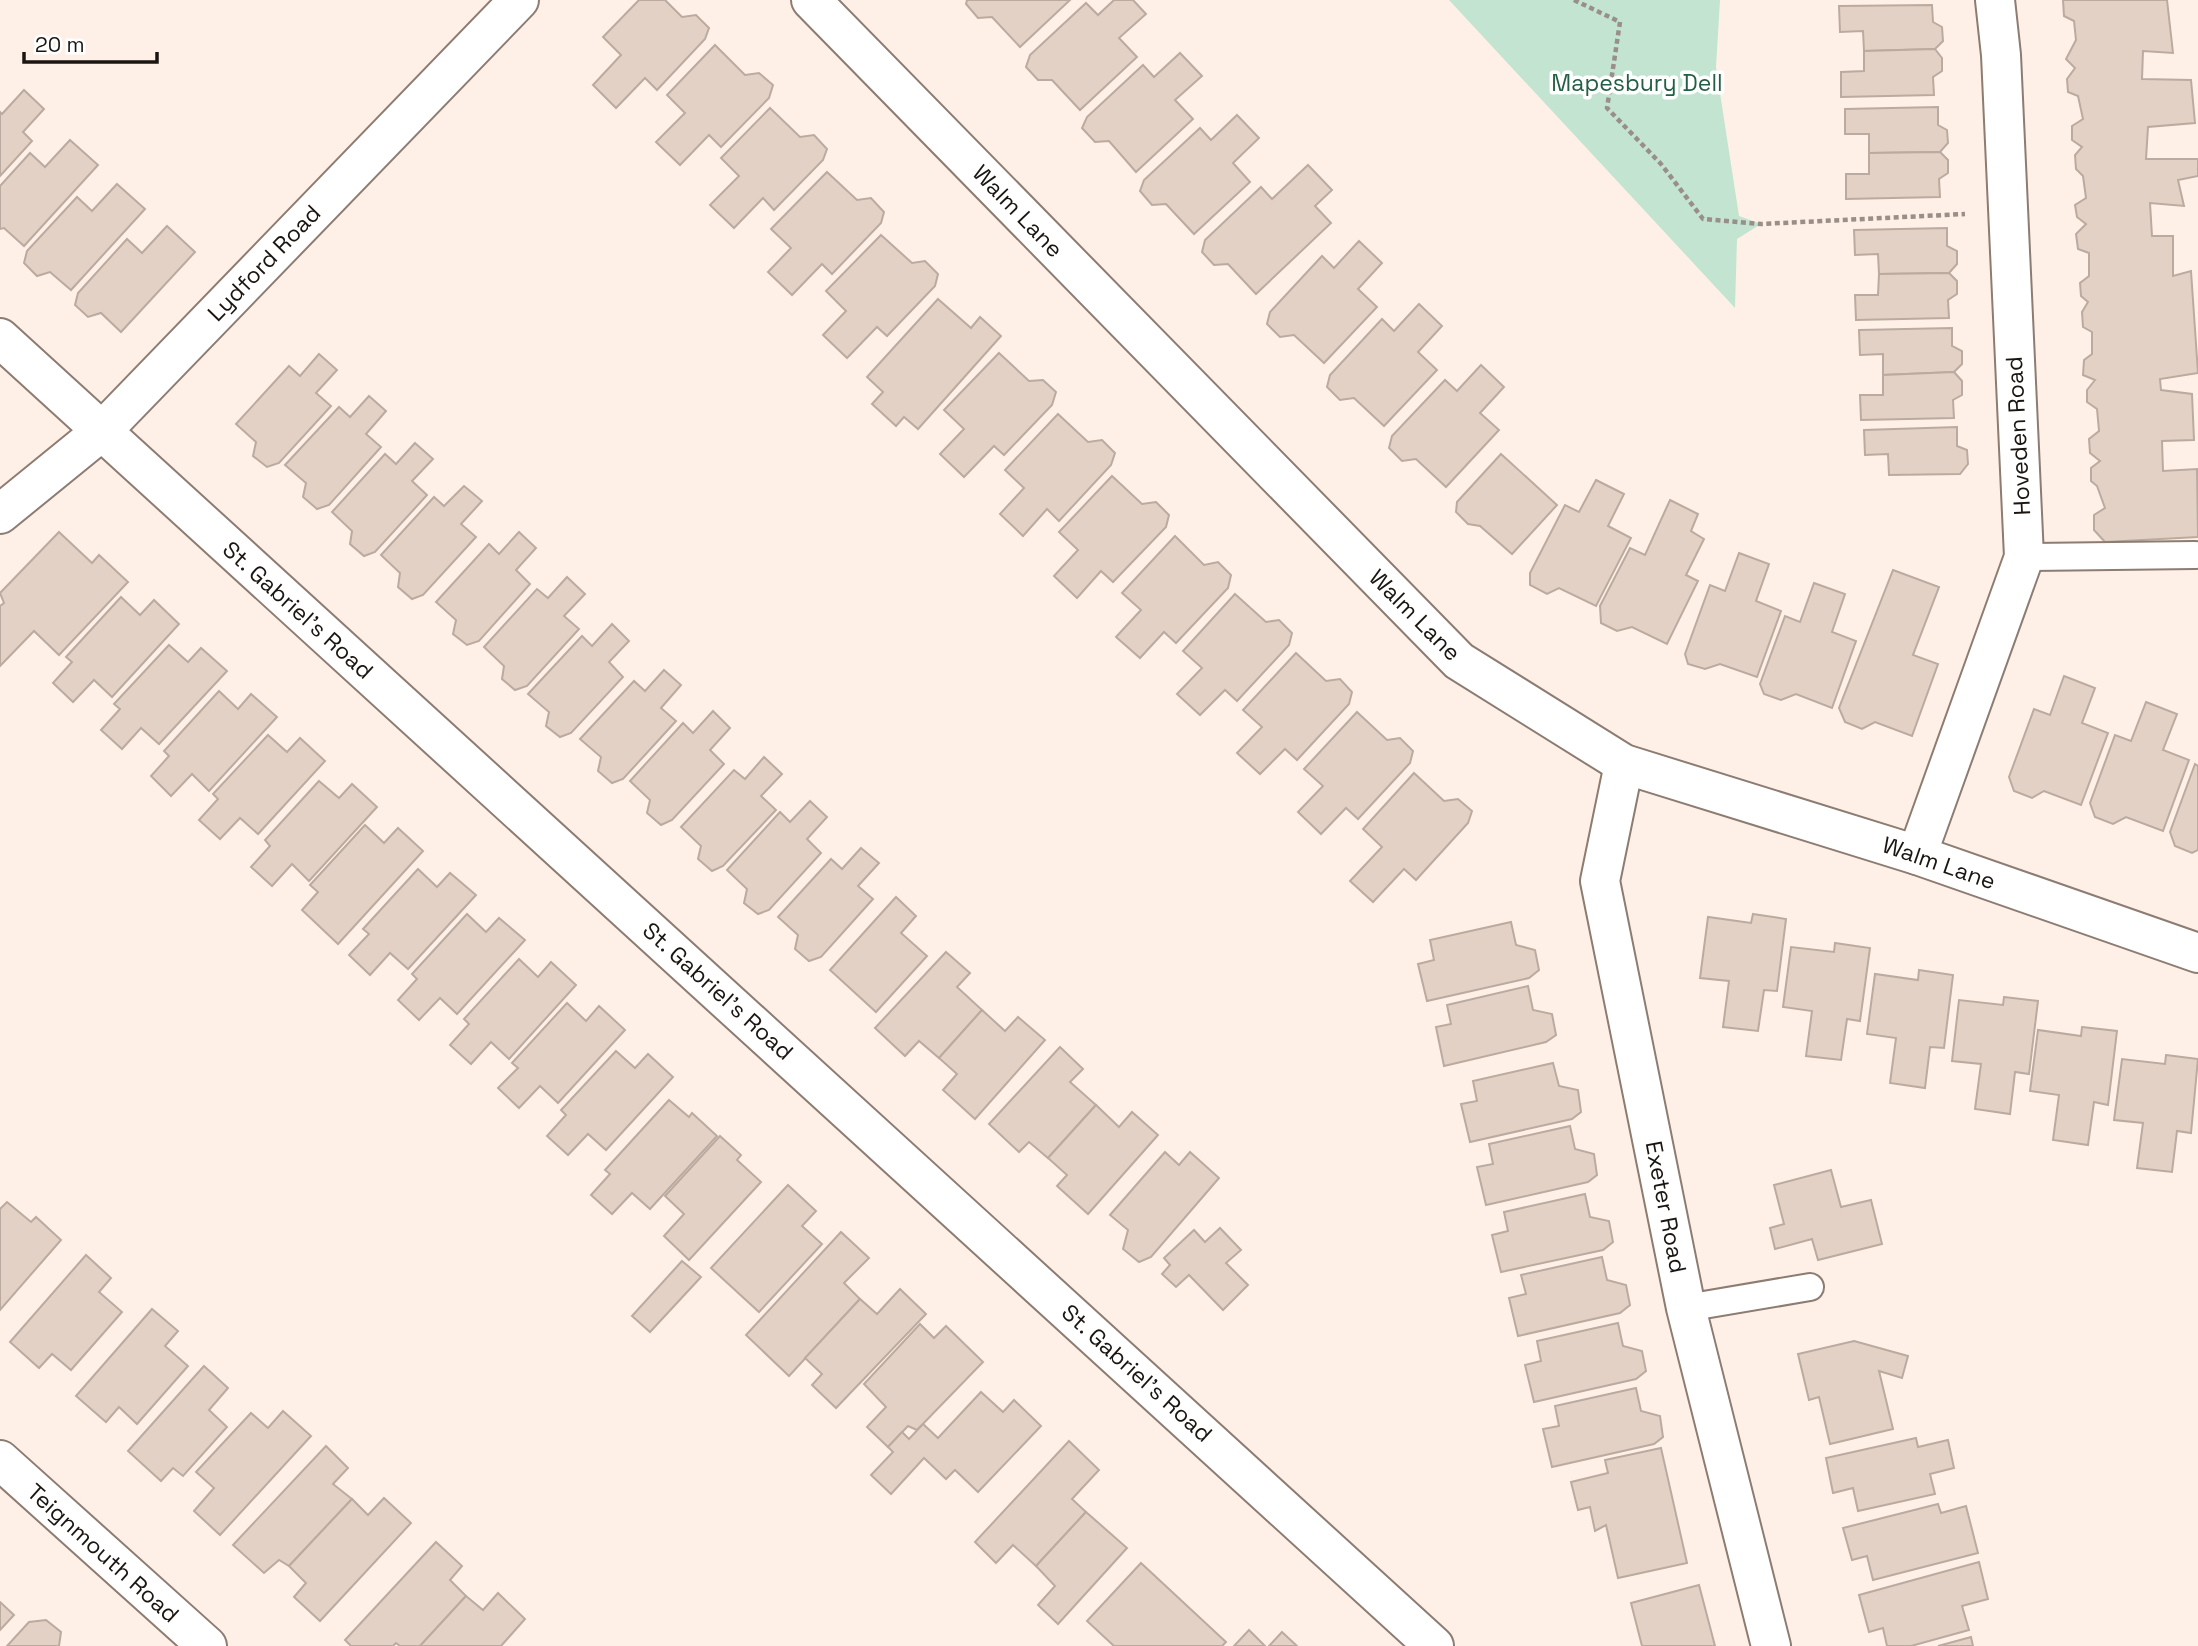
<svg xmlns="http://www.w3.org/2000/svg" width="2198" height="1646" viewBox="0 0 2198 1646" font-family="'Space Grotesk',sans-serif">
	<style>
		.green { fill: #c2e4d1 }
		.building { fill: #e3d1c5; stroke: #bbaa9f; stroke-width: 2 }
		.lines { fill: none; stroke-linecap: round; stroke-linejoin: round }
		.lane-casing { stroke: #8c7c72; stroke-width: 30 }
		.street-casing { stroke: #8c7c72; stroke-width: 42 }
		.path { stroke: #998e88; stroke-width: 4.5; stroke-dasharray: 5 3.5; stroke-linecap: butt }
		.lane { stroke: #fff; stroke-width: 26 }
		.street { stroke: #fff; stroke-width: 38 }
		.labels { text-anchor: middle; stroke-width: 7; stroke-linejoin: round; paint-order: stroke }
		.park-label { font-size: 23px; fill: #235f44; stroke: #fff }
		.street-label { font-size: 23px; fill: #1b1511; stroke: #fff }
	</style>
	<rect width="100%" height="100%" fill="#fff0e7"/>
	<path class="green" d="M1449,0H1720L1716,67L1739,216L1761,224L1737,239L1735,308Z"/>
	<g class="building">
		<path d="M639,0H665L682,17L696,15L709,28L705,39L657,90L645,78L616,108L593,85L621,55L603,37Z"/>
		<path d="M967,0H1070L1020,47L992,17L978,18L966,4Z"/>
		<path d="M1114,0H1133L1146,14L1119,38L1137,57L1080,110L1052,80H1038L1026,67L1030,55L1086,3L1098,15Z"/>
		<path d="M2063,0H2167L2173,53L2143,51L2142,79L2191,80L2195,123L2148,127L2146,159H2198V176L2178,180L2184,206L2150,203L2152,236H2173V276L2191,271L2198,373L2160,379L2161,390L2192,394L2194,440L2162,441L2163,471L2197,469L2198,537L2105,542L2094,530V515L2105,508L2097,486L2091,481V468L2100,461L2090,453L2089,439L2099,431L2097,409L2087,402V390L2095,380L2083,375L2084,360L2092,354V332L2083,327L2082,312L2088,302L2081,296L2080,283L2089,276V253L2078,249L2076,234L2086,224L2077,217L2075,205L2086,198L2083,176L2076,169L2075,155L2082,147L2072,140V126L2083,119L2078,96L2068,92L2067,79L2075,68L2066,59L2076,40L2074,21L2064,16Z"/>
		<path d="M1932,5L1933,22L1942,27L1943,41L1935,49L1864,51L1863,31L1840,32L1839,6Z"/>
		<path d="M715,45L745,75L759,73L773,85L769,98L721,147L709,135L680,165L656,142L685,113L667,95Z"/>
		<path d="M1935,49L1942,58V71L1933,77L1934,95L1841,97V72L1864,71V51Z"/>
		<path d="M1180,53L1202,76L1175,100L1193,119L1136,172L1109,141L1095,142L1082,128L1087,117L1143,65L1154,77Z"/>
		<path d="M24,90L44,109L23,132L32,141L0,176V112L2,114Z"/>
		<path d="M1938,107V125L1947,130L1948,143L1940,152L1869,153V134H1845V109Z"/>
		<path d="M770,108L800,137L814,135L827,149L823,160L774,210L763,198L734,228L710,205L739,176L721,158Z"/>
		<path d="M1237,115L1259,138L1233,163L1250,182L1194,234L1166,204L1152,205L1140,191L1144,180L1200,128L1211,140Z"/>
		<path d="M70,140L98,165L24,246L4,228L0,229V186L30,153L45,167Z"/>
		<path d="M1940,152L1948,160V173L1939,179L1940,197L1846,199V174H1869V153Z"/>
		<path d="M1308,165L1332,190L1315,206L1331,223L1256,294L1228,264L1214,265L1202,252L1205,240L1261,187L1272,199Z"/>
		<path d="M827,172L857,200L871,198L884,212L881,223L832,274L822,264L792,295L768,272L791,248L771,229Z"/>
		<path d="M117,184L145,209L71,290L50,272L37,276L24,263L27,251L77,197L92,211Z"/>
		<path d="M167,226L195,252L121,332L101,313L88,317L75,305L78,293L127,239L142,253Z"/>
		<path d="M1947,228V246L1957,251V264L1949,273L1879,274L1878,254L1855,255L1854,230Z"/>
		<path d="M881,235L912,263L925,261L938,274L935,286L887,336L877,327L847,358L823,335L846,311L826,291Z"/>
		<path d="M1359,241L1382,263L1358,289L1377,307L1324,363L1294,335L1280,337L1267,324L1270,312L1322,256L1334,268Z"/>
		<path d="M1949,273L1957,281V294L1948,300L1949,318L1856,320L1855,295H1878L1879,274Z"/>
		<path d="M938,299L971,328L980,317L1001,336L918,429L904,417L896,426L872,404L883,392L867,377Z"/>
		<path d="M1419,304L1442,326L1418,352L1437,370L1384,426L1354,398L1340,400L1327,387L1330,375L1382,319L1394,331Z"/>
		<path d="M1952,328V346L1962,351V364L1954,372L1883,375V354L1860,355L1859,330Z"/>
		<path d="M999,353L1029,381L1043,380L1056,392L1052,405L1004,455L994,446L964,477L940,454L964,429L944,410Z"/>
		<path d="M319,354L337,370L316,393L331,406L279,463L267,467L253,456L256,442L236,424L289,366L300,376Z"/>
		<path d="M1481,365L1504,387L1480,413L1499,430L1446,487L1416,459L1402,461L1389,448L1392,436L1445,380L1457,391Z"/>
		<path d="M1954,372L1962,381V395L1953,400L1954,418L1861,420L1860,395H1883V375Z"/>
		<path d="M369,396L386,411L366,434L381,447L329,505L317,509L303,497L306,483L285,465L339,407L350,417Z"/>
		<path d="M1058,414L1088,442L1102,440L1115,453L1111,465L1059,521L1047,509L1023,536L1000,514L1024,488L1005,470Z"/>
		<path d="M1957,427V446L1967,450L1968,464L1960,474L1889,475L1888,454L1865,455L1864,430Z"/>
		<path d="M415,443L433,459L412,481L427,495L375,552L364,556L350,544L352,531L332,512L385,454L396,464Z"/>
		<path d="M1501,454L1557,505L1512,554L1480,526L1468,524L1456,512L1457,502Z"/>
		<path d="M1112,476L1142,504L1156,502L1169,515L1166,527L1113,582L1101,571L1077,598L1054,576L1078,550L1059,532Z"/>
		<path d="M1596,480L1624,494L1608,526L1631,538L1596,606L1559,588L1547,594L1530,585V573L1565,505L1579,512Z"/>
		<path d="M464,486L482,501L461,524L476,537L423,595L412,599L398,587L400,573L381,555L434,497L444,506Z"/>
		<path d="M1670,500L1698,514L1691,531L1704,539L1686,575L1698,581L1667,644L1632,627L1617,631L1601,623L1600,606L1630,548L1645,555Z"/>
		<path d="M59,532L92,563L99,555L128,582L59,655L34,631L0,666V606L4,603L0,593Z"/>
		<path d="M519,532L536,548L516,570L530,584L479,641L467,645L453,634L456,620L436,602L489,544L499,554Z"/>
		<path d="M1175,536L1204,565L1218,562L1231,575L1228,588L1176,643L1164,632L1140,658L1116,637L1141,610L1122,593Z"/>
		<path d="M1739,553L1769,564L1756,601L1781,611L1757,677L1720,664L1705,669L1688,664L1685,654L1710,585L1725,591Z"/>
		<path d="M1893,570L1939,587L1913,655L1938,664L1912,736L1875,722L1862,729L1845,722L1839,708Z"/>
		<path d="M567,577L585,594L564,616L579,629L527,686L515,690L502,679L504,666L484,647L537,589L548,598Z"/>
		<path d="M1814,583L1845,594L1832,632L1856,641L1832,708L1796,694L1781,700L1764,694L1760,684L1785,616L1800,622Z"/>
		<path d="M1235,594L1266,622L1279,620L1292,633L1289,645L1237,701L1225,690L1200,715L1177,694L1202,668L1183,651Z"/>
		<path d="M121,597L140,615L154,600L179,624L112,697L94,680L73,702L53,683L72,662L66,657Z"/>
		<path d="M612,624L629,641L609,662L623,677L571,733L560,737L546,726L549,712L528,694L582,636L592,646Z"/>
		<path d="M169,645L188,662L201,648L227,671L159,744L141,728L122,749L101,730L120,709L114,704Z"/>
		<path d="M1296,653L1326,681L1340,679L1352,692L1349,704L1297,760L1285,749L1260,774L1237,753L1262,727L1243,710Z"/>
		<path d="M664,670L681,685L661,708L676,721L623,779L612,783L598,771L601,757L580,739L634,681L645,691Z"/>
		<path d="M2064,676L2095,688L2082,723L2108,733L2081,805L2044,791L2032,798L2014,791L2009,777L2034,709L2050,715Z"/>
		<path d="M219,691L238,709L251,694L277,717L209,791L192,774L171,796L151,776L169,756L164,751Z"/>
		<path d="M2146,702L2177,714L2163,750L2189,760L2163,831L2126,817L2113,824L2095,817L2090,803L2115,735L2131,741Z"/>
		<path d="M713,711L730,728L710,750L724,764L672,820L661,825L647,813L650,800L630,781L683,723L693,733Z"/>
		<path d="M1357,712L1387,740L1400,738L1413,751L1410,763L1358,819L1346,808L1321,834L1298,812L1323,786L1304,769Z"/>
		<path d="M268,735L287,752L300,738L325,761L258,834L240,818L220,839L199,820L218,799L213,794Z"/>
		<path d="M764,757L782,774L761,796L776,810L723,866L712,871L698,859L701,846L681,827L734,770L745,779Z"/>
		<path d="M2195,764L2198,766V850L2192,853L2175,846L2170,832Z"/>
		<path d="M1414,773L1444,801L1458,799L1472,811L1468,823L1416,880L1404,869L1373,902L1350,881L1382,847L1363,829Z"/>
		<path d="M319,781L339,798L352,784L377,807L309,881L292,864L272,886L251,867L270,846L265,840Z"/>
		<path d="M810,801L827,817L807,839L821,853L769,910L758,914L744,903L747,889L727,870L780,812L790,822Z"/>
		<path d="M365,825L384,843L398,828L423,851L338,944L302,910L318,892L310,885Z"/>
		<path d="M861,848L879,863L858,886L873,899L821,957L809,961L795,949L798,935L778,917L831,859L842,869Z"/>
		<path d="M418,869L437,887L450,873L476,895L408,969L390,953L370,975L349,955L369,934L363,929Z"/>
		<path d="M896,897L916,916L901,933L927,956L876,1012L830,970Z"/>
		<path d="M467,914L486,932L499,918L525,940L457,1014L440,998L419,1020L398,1000L417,979L412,974Z"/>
		<path d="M1753,914L1786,919L1777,991L1764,990L1758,1031L1723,1027L1729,981L1700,978L1708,917L1751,923Z"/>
		<path d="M1511,922L1516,945L1535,950L1539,970L1529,978L1427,1001L1418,964L1434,960L1430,940Z"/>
		<path d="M1835,943L1870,948L1860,1021L1847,1019L1841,1060L1806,1056L1812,1011L1783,1007L1791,947L1834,952Z"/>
		<path d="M946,952L970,973L957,987L982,1010L939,1058L919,1041L905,1056L875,1028Z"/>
		<path d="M519,959L538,977L551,962L576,985L509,1059L491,1042L471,1064L450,1045L469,1024L464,1019Z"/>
		<path d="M1919,970L1953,975L1944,1048L1930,1047L1925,1088L1890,1083L1896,1038L1867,1034L1875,974L1918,980Z"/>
		<path d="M1528,986L1533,1010L1552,1014L1556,1035L1546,1042L1444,1066L1436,1027L1451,1024L1447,1005Z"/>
		<path d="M2004,997L2038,1001L2029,1074L2015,1072L2010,1114L1975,1109L1981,1064L1952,1061L1959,1000L2003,1005Z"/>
		<path d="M567,1003L586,1021L599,1006L625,1030L558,1103L540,1086L519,1108L498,1088L518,1068L512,1063Z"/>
		<path d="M982,1010L1005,1031L1018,1017L1045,1040L975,1119L943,1090L957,1074L939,1058Z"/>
		<path d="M2082,1027L2117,1031L2108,1105L2094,1102L2088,1145L2053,1140L2059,1095L2030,1091L2038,1030L2081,1036Z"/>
		<path d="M1060,1047L1083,1069L1070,1082L1096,1105L1048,1158L1029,1142L1019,1152L989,1124Z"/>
		<path d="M616,1051L635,1068L648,1054L673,1077L606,1150L588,1134L568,1155L547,1136L566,1115L561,1110Z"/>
		<path d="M2166,1055L2198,1059L2191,1133L2177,1131L2172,1172L2137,1168L2143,1123L2114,1120L2122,1059L2165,1064Z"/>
		<path d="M1553,1063L1559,1086L1578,1090L1581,1112L1572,1119L1470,1142L1461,1104L1477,1101L1473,1081Z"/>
		<path d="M669,1100L689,1117L692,1113L717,1136L650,1209L632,1193L612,1214L591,1195L610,1174L605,1170Z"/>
		<path d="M1096,1105L1119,1127L1132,1112L1158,1135L1088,1214L1057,1186L1067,1175L1048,1158Z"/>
		<path d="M1570,1126L1575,1149L1594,1154L1597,1175L1588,1182L1486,1205L1477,1167L1493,1164L1489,1144Z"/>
		<path d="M720,1136L741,1155L737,1160L761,1182L689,1260L664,1236L684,1214L665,1196Z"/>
		<path d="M1165,1152L1179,1165L1190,1152L1219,1178L1151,1257L1139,1262L1123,1249L1128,1230L1110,1215Z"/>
		<path d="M1831,1170L1841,1207L1871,1200L1882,1244L1818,1260L1812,1239L1775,1249L1770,1228L1784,1224L1774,1185Z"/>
		<path d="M788,1185L816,1211L802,1226L822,1244L759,1312L711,1268Z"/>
		<path d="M1585,1194L1590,1217L1609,1221L1613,1242L1603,1250L1501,1272L1492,1235L1508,1231L1504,1212Z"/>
		<path d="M7,1202L31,1222L36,1217L61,1240L0,1310V1209Z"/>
		<path d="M1220,1228L1241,1250L1226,1263L1248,1285L1223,1310L1189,1275L1176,1287L1162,1274L1170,1265L1164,1258L1194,1230L1205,1242Z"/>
		<path d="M841,1232L869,1258L844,1283L860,1299L789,1376L746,1335Z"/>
		<path d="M86,1255L111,1278L99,1292L122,1312L71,1370L52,1354L39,1368L10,1342Z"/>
		<path d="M1602,1257L1607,1280L1626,1285L1630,1305L1620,1313L1518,1336L1509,1298L1526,1294L1521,1275Z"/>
		<path d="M682,1261L701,1277L650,1332L632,1316Z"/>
		<path d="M900,1289L926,1314L836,1408L812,1385L822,1374L805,1358L860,1299L877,1314Z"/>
		<path d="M152,1309L178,1331L165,1346L188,1366L137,1424L119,1407L106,1422L76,1396Z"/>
		<path d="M1618,1323L1623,1346L1642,1351L1646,1371L1636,1379L1534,1402L1525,1365L1541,1361L1537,1341Z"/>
		<path d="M920,1324L934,1338L946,1326L983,1362L917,1430L908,1426L888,1447L867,1427L886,1407L864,1384Z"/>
		<path d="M1854,1341L1908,1356L1902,1378L1879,1371L1893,1429L1830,1444L1819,1397L1809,1400L1798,1354Z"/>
		<path d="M204,1366L228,1388L209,1410L227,1427L183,1476L173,1468L161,1481L128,1451Z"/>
		<path d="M1636,1388L1641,1411L1660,1416L1663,1437L1654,1444L1552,1467L1543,1429L1559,1426L1555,1406Z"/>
		<path d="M981,1392L1003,1412L1014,1400L1041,1426L978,1492L955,1470L946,1479L924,1458L891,1494L871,1475L893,1452L888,1447L902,1432L909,1439L923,1424L938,1438Z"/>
		<path d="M283,1411L311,1436L220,1535L194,1511L214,1488L196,1472L251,1413L268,1428Z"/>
		<path d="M1916,1438L1918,1447L1948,1440L1954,1468L1930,1474L1935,1494L1858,1511L1853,1488L1833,1493L1826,1458Z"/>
		<path d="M1069,1441L1099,1470L1072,1499L1086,1512L1036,1566L1013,1545L996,1563L975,1542Z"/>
		<path d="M326,1446L348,1468L333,1484L352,1499L289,1566L279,1560L264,1573L233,1545Z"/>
		<path d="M1661,1448L1687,1563L1618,1578L1606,1525L1595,1531L1590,1507L1578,1510L1571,1482L1608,1473L1605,1460Z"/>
		<path d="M384,1498L411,1523L320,1621L294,1597L306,1583L289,1566L352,1499L368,1515Z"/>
		<path d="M1938,1504L1941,1513L1966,1506L1978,1553L1873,1580L1867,1556L1852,1560L1843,1528Z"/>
		<path d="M1086,1512L1127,1548L1058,1624L1038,1605L1055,1586L1036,1566Z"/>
		<path d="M436,1542L462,1566L450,1580L466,1596L420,1646H400L396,1643L393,1646H351L345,1640Z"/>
		<path d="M1979,1562L1988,1599L1962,1606L1969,1630L1911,1646H1887L1883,1628L1869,1632L1859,1595Z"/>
		<path d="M1141,1563L1226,1642L1222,1646H1114L1087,1621Z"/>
		<path d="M1699,1585L1715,1646H1642L1631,1603Z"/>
		<path d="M498,1593L525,1619L501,1646H420L466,1596L483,1610Z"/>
		<path d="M0,1602L14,1615L0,1630Z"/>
		<path d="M46,1620L61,1632L59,1646H7L29,1622Z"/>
		<path d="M1249,1630L1265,1646H1234Z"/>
		<path d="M1282,1632L1297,1646H1269Z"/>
		<path d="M1971,1637L1973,1646H1938Z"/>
	</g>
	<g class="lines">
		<defs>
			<g id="lane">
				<path d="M2024,557L2195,555"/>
				<path d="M1686,1308L1810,1287"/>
			</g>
			<g id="street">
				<path d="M811,0L1459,661L1624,764L1917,855L2198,953"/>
				<path d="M0,338L1434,1646"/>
				<path d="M0,514L102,431L519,0"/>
				<path d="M1624,764L1600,881L1686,1308L1771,1646"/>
				<path d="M1917,855L2024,557L2001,55L1995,0"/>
				<path d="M0,1460L207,1646"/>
			</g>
		</defs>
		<use href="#lane" class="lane-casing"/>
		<use href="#street" class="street-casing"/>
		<path class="path" d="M1574,0L1620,22L1607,108L1661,164L1703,219L1761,224L1965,214"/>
		<use href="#lane" class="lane"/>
		<use href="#street" class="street"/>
	</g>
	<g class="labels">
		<g class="park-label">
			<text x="1637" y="91">Mapesbury Dell</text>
		</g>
		<g class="street-label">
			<text transform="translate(1018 211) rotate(46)" y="8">Walm Lane</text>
			<text transform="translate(264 263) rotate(-46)" y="8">Lydford Road</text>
			<text transform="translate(2018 436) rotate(-93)" y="8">Hoveden Road</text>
			<text transform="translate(298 610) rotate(42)" y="8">St. Gabriel's Road</text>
			<text transform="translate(1415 615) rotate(45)" y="8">Walm Lane</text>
			<text transform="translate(1939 863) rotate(19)" y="8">Walm Lane</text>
			<text transform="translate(718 991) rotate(42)" y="8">St. Gabriel's Road</text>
			<text transform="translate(1666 1207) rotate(79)" y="8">Exeter Road</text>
			<text transform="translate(1137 1373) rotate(42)" y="8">St. Gabriel's Road</text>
			<text transform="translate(103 1553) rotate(42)" y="8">Teignmouth Road</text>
		</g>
	</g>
	<path d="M24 52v10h133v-10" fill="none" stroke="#1b1511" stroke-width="3.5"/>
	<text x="35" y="52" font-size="21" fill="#1b1511" stroke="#ffffff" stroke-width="5" paint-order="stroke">20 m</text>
</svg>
